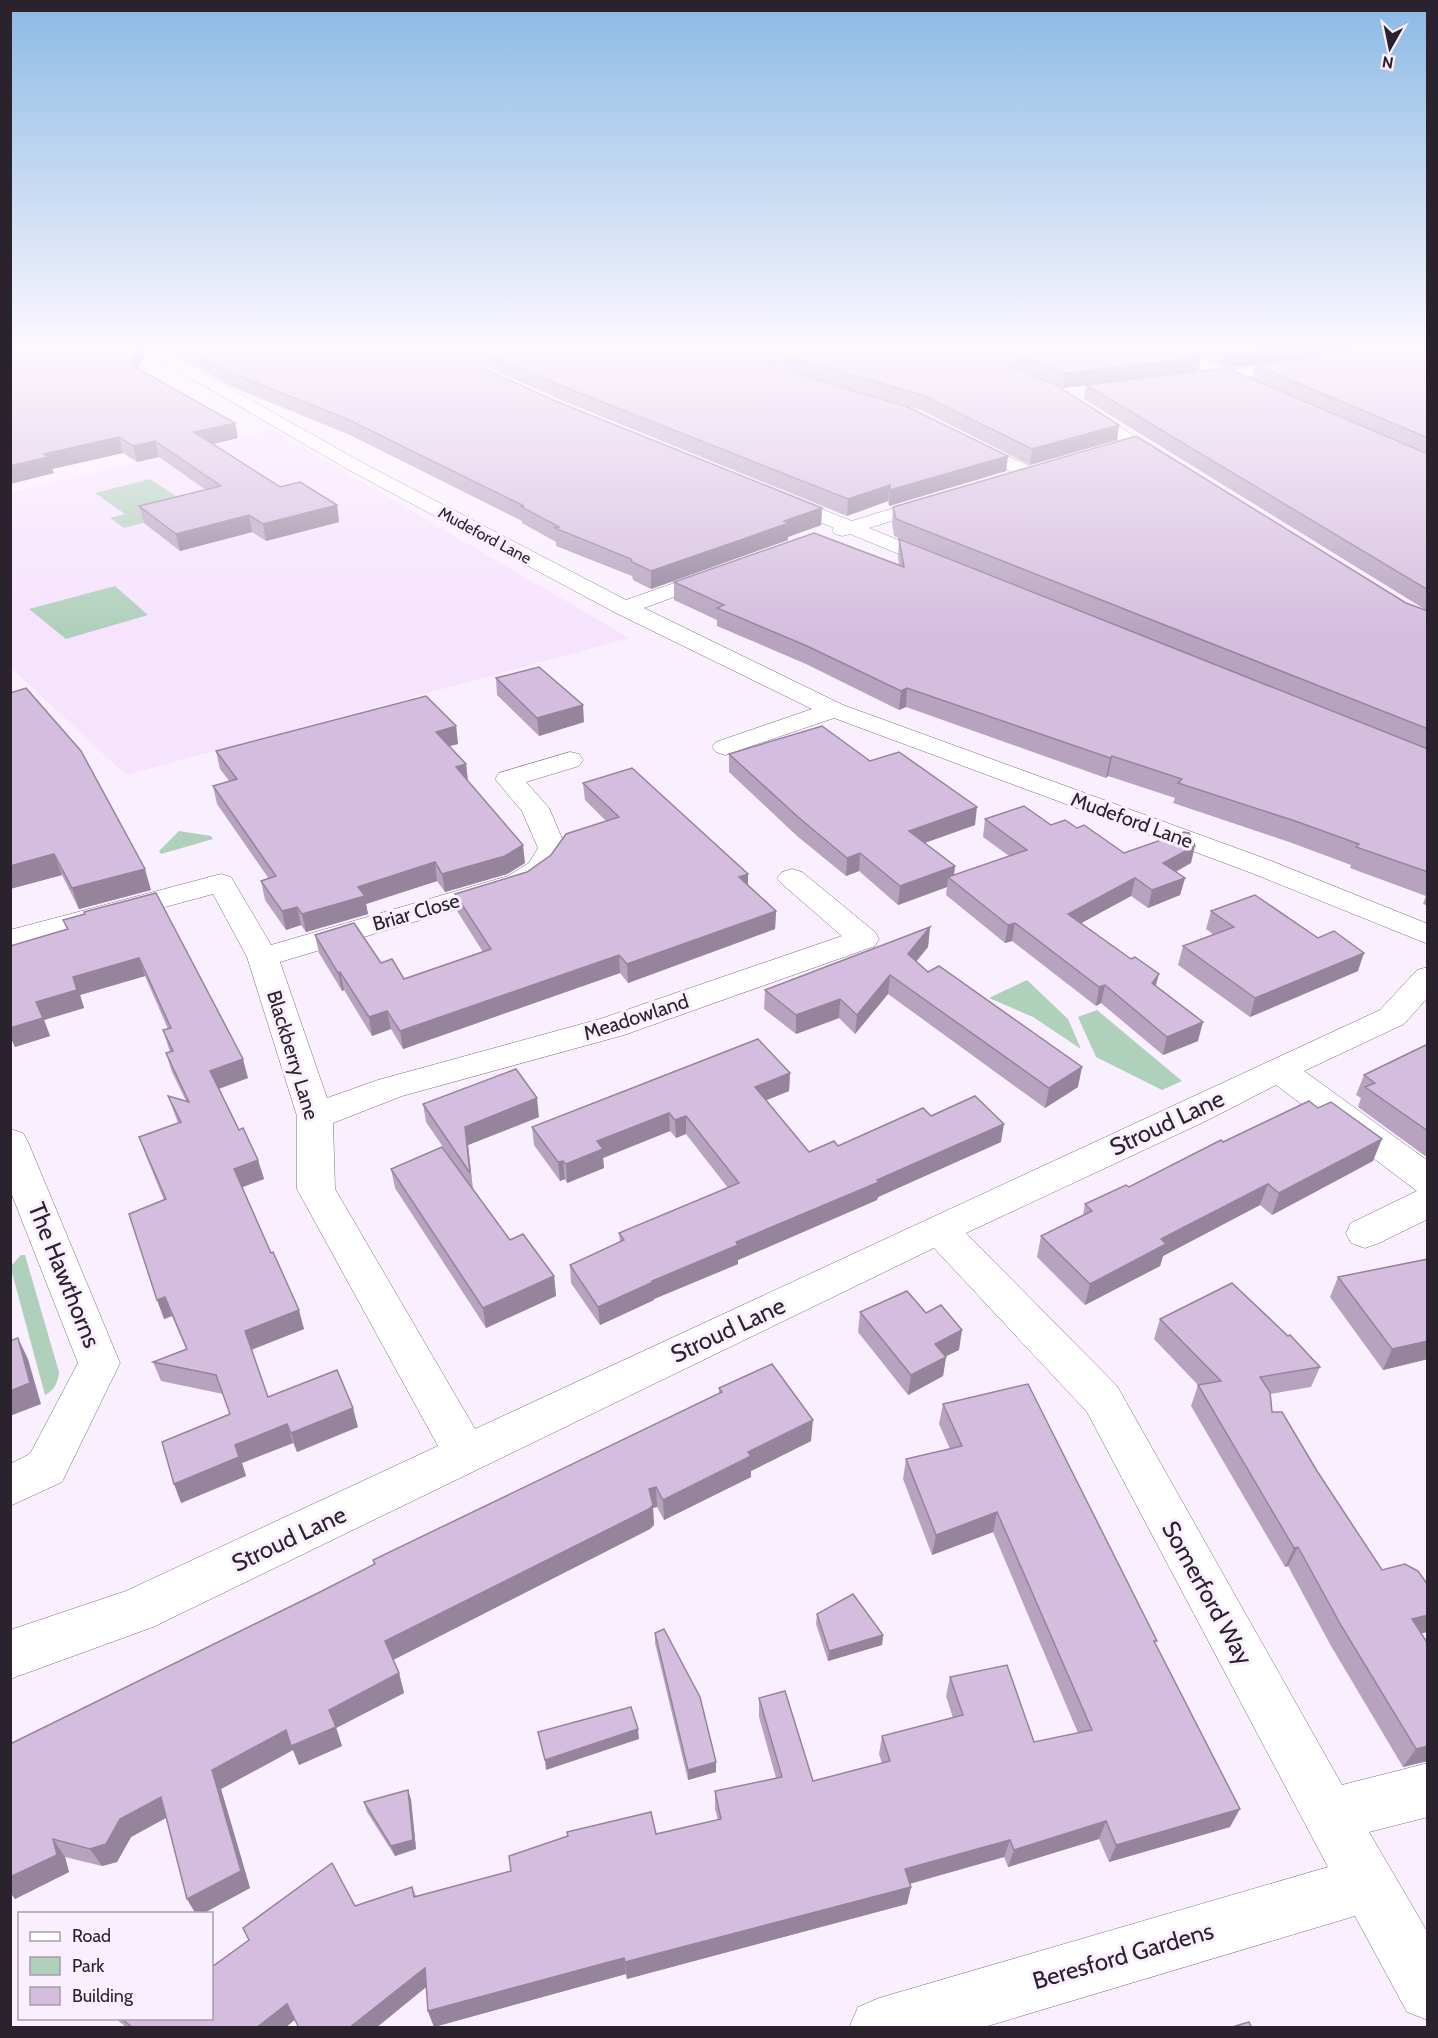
<svg xmlns="http://www.w3.org/2000/svg" width="1438" height="2038" viewBox="0 0 1438 2038" font-family="Cabin,sans-serif">
	<style>
		.built { fill: #f6e3fe }
		.green { fill: #afd0bb }
		.lines { fill: none; stroke-linecap: round; stroke-linejoin: round }
		.minor-casing { stroke: #7f6e86; stroke-width: 1 }
		.minor { fill: #fff; fill-rule: evenodd }
		.wall { fill: #b7a3c0 }
		.shaded-wall { fill: #95849c }
		.building { fill: #d5bddf; stroke: #95849c; stroke-width: 1.5 }
		.labels { text-anchor: middle; stroke-width: 6; stroke-linejoin: round; paint-order: stroke }
		.far-street-label { font-size: 16px; fill: #2a232d; stroke: #faefff }
		.street-label { font-size: 20px; fill: #2a232d; stroke: #faefff }
		.near-street-label { font-size: 24px; fill: #2a232d; stroke: #faefff }
	</style>
	<rect width="100%" height="100%" fill="#faefff"/>
	<path class="built" d="M273,430L629,638L126,775L11,668L10,493Z"/>
	<g class="green">
		<path d="M150,479L191,506H208L124,528L110,518L125,514L95,493Z"/>
		<path d="M115,586L148,615L66,639L29,609Z"/>
		<path d="M179,831L211,836L213,839L161,854L159,851Z"/>
		<path d="M1027,980L1068,1019L1081,1049L1033,1017L989,998Z"/>
		<path d="M1097,1010L1182,1081L1162,1090L1096,1057L1078,1017Z"/>
		<path d="M21,1255H25L59,1372C58,1382 55,1390 45,1395L11,1269V1266Z"/>
	</g>
	<g class="lines">
		<defs>
			<g id="minor">
				<path d="M136,346H155L361,462L626,600L711,570L718,568L725,570L729,574L725,578L644,608L843,705L1269,860L1428,924V944L1249,872L834,718L734,752L725,755L716,752L712,747L716,742L812,709L616,613L349,470Z"/>
				<path d="M1343,346H1364L1428,367V377L1371,360Z"/>
				<path d="M1297,361L1305,366L1302,369L1193,384L1185,379L1193,374Z"/>
				<path d="M1080,403L1086,404L1174,463L1171,467H1159L1074,412L1072,408Z"/>
				<path d="M967,437L1036,469L1038,473L1036,477H1022L961,446L958,442L961,438Z"/>
				<path d="M779,492L852,521L929,497H943L946,501L943,505L869,528L947,560L950,564L947,568L940,570L933,568L850,534L842,536L835,534L832,530L834,528L772,502L769,498L772,494Z"/>
				<path d="M570,752L579,754L583,760L579,766L526,782L549,808L566,848C558,867 546,878 528,888L280,962L327,1098L378,1080L600,1019L842,936L782,884L777,878L782,872L792,869L802,872L875,932L879,939L875,946L624,1035L402,1096L333,1123L335,1189L475,1429L1380,1010L1417,970L1428,967V997L1404,1024L1304,1071L1428,1161V1219L1379,1243L1365,1248L1351,1243L1346,1233L1351,1223L1417,1191L1276,1085L1206,1121L966,1233L1117,1386L1342,1785L1428,1763V1817L1369,1832L1428,1933V2020L1407,2012L1355,1916L981,2028H849L858,2007L879,1998L1328,1867L1087,1412L934,1248L153,1627L10,1679V1630L126,1591L438,1446L297,1189V1116L247,957L213,894L10,949V930L221,874L231,877L271,945L508,876L529,863L538,848L522,811L495,779L499,773Z"/>
				<path d="M10,1129L23,1133L28,1142L120,1363L62,1482L10,1506V1464L30,1454L78,1363L10,1190Z"/>
			</g>
		</defs>
		<use href="#minor" class="minor-casing"/>
		<use href="#minor" class="minor"/>
	</g>
	<g class="wall">
		<path d="M10,346L145,354L138,368L235,423L238,438L212,444L280,487L337,505L339,522L266,541L252,532L180,551L144,523L139,506L206,490L159,457L137,462L123,453L52,469L54,473L10,484Z"/>
		<path d="M160,346H435L553,400L822,508L821,525L788,537V540L651,589L633,580L632,576L556,546V542L522,523V521L350,435L230,386Z"/>
		<path d="M439,346H701L1008,456L1006,471L889,506L888,501L847,516L568,403Z"/>
		<path d="M704,346H1178L1201,357L1198,371L1252,379L1255,365L1381,349L1373,346H1428V906L1423,904L1426,896L1350,868L1351,865L1292,843L1173,803L1175,798L1108,776L1106,778L906,707L899,710L806,664L717,626V620L674,600V582L899,565L898,556L899,539L1077,610L894,536L892,523L893,507L1406,603L1426,610L1084,399L1086,385L1063,388L996,361L1119,425L1117,440L1030,465L921,410Z"/>
		<path d="M1179,346H1353L1351,353L1226,368Z"/>
		<path d="M496,678L584,722L539,736L497,695Z"/>
		<path d="M10,693L151,890L79,909L62,875L10,889Z"/>
		<path d="M456,726L458,744L449,746L466,764L468,781L525,863L507,874L445,892L437,881L366,904L368,914L306,932L301,925L286,930L265,900L261,881L269,879L217,804L213,786L230,782L220,769L216,751Z"/>
		<path d="M729,754L870,761L975,825L925,843L955,866L954,875L1009,856L983,837L985,819L1077,828L1124,853L1191,863L1176,872L1185,878L1180,895L1148,908L1131,896L1081,923L1156,986L1198,1041L1163,1055L1101,1003L1096,1006L1012,941L1005,943L946,895L947,887L898,905L859,871L846,876L797,836L729,772Z"/>
		<path d="M583,783L748,874V886L776,911L775,929L628,983L620,973L403,1049L391,1029L372,1036L344,990L342,991L319,953L315,935L381,963L404,979L483,952L457,911L455,894L527,872L606,821L585,800Z"/>
		<path d="M156,893L248,1078L219,1088L239,1130L258,1160L264,1179L242,1187L304,1329L251,1350L268,1397L358,1427L297,1452L293,1443L242,1463L246,1476L181,1503L230,1414L223,1394L161,1381L153,1362L186,1349L172,1316L164,1319V1200L146,1156L139,1137L178,1123L168,1096L186,1101L172,1072L166,1053L170,1052L163,1030L168,1029L145,976L80,995L84,1008L44,1020L50,1036L15,1047L10,1036V946L67,930L63,920Z"/>
		<path d="M1211,911L1358,971L1250,1017L1178,965L1183,946L1214,935L1206,929Z"/>
		<path d="M930,927L928,947L916,961L928,972L1078,1087L1045,1108L888,994L855,1034L839,1018L796,1034L764,1009L765,990Z"/>
		<path d="M1428,1044V1158L1358,1107L1361,1098L1356,1095L1364,1075Z"/>
		<path d="M790,1073L789,1091L766,1100L809,1152L838,1146L931,1116L1001,1142L878,1197L877,1200L738,1260V1264L654,1299V1300L600,1325L571,1283L570,1265L620,1242L619,1233L728,1188L686,1134L676,1138L670,1131L603,1158L604,1168L567,1183L565,1179L560,1181L534,1145L532,1127Z"/>
		<path d="M423,1104L539,1117L468,1145L473,1189L510,1240L554,1276L556,1296L486,1328L395,1188L391,1169L454,1163L426,1122Z"/>
		<path d="M1223,1142L1373,1161L1272,1215L1260,1205L1163,1256L1160,1266L1085,1305L1037,1257L1041,1236L1083,1215L1085,1204L1129,1187Z"/>
		<path d="M1428,1259V1359L1383,1370L1330,1297L1338,1277Z"/>
		<path d="M860,1312L959,1350L946,1356L943,1376L908,1395L858,1332Z"/>
		<path d="M1160,1319L1320,1367L1311,1387L1270,1394L1272,1412L1317,1471L1428,1644V1761L1403,1767L1331,1646L1288,1566L1285,1567L1191,1406L1198,1385L1154,1339Z"/>
		<path d="M719,1388L811,1441L751,1471V1477L664,1520L657,1507L653,1508L654,1525L650,1529L393,1660L399,1673L404,1693L336,1728L342,1746L299,1765L293,1750L221,1789L250,1888L202,1914H196L187,1899L166,1818L131,1837L117,1862L102,1866L65,1857L69,1872L15,1899L10,1892V1744L318,1593L374,1565L373,1560L719,1393Z"/>
		<path d="M943,1404L1155,1644L1230,1827L1109,1862L1099,1839L1008,1867L1004,1857L910,1884L911,1887L907,1904L627,1979L626,1974L434,2027L428,2011L426,1987L295,2020L285,2028H127L116,2019H212L355,1906L412,1887L416,1896L511,1871L567,1836V1832L656,1834L718,1820L715,1809V1791L776,1778L759,1717V1698L813,1781L882,1763L879,1754L882,1736L953,1718L946,1696L950,1677L1034,1742L1078,1733L993,1532L932,1555L903,1479L906,1459L950,1449L939,1424Z"/>
		<path d="M817,1614L883,1635L882,1645L828,1661L816,1624Z"/>
		<path d="M655,1633L716,1762V1772L688,1780L655,1643Z"/>
		<path d="M408,1790L411,1800L416,1849L395,1856L367,1812L364,1802Z"/>
	</g>
	<g class="shaded-wall">
		<path d="M138,346H143L145,354L133,378L129,364Z"/>
		<path d="M1290,346H1353L1351,353L1226,368L1229,354Z"/>
		<path d="M1201,357L1198,372L1063,388L1065,373Z"/>
		<path d="M235,423L238,438L197,448L194,432Z"/>
		<path d="M1119,425L1117,440L1030,465L1032,449Z"/>
		<path d="M119,437L123,453L52,469L54,473L10,484V466L44,454Z"/>
		<path d="M155,441L159,457L137,462L133,446Z"/>
		<path d="M1008,456L1006,471L889,506L890,490Z"/>
		<path d="M890,485L888,501L847,516L848,499Z"/>
		<path d="M337,505L339,522L266,541L263,524Z"/>
		<path d="M822,508L821,525L788,537V540L651,589V571L784,521Z"/>
		<path d="M249,515L252,532L180,551L176,534Z"/>
		<path d="M907,688L906,707L899,710L901,691Z"/>
		<path d="M583,705L584,722L539,736L537,718Z"/>
		<path d="M456,726L458,744L438,749L436,732Z"/>
		<path d="M1112,756L1108,776L1106,778L1110,758Z"/>
		<path d="M466,764L468,782L456,767Z"/>
		<path d="M977,807L975,825L907,849L909,831Z"/>
		<path d="M523,845L525,863L507,874L445,892L442,874Z"/>
		<path d="M1195,846L1191,863L1159,880L1163,863Z"/>
		<path d="M860,853L859,871L846,876L847,858Z"/>
		<path d="M54,854L62,875L10,889V866Z"/>
		<path d="M435,862L437,881L366,904L368,914L306,932L302,914L358,887Z"/>
		<path d="M955,866L953,881L948,877L947,887L898,905L900,886Z"/>
		<path d="M145,869L151,890L79,909L72,888Z"/>
		<path d="M748,874V891L739,877Z"/>
		<path d="M1135,878L1131,896L1065,932L1068,914Z"/>
		<path d="M1185,878L1180,895L1148,908L1152,890Z"/>
		<path d="M297,907L301,925L286,930L282,911Z"/>
		<path d="M776,911L775,929L628,983L627,964Z"/>
		<path d="M1015,923L1012,941L1005,943L1008,925Z"/>
		<path d="M930,927L928,947L906,974L908,954Z"/>
		<path d="M1364,953L1358,971L1250,1017L1255,998Z"/>
		<path d="M619,955L620,973L403,1049L400,1031Z"/>
		<path d="M139,958L145,976L80,995L84,1008L44,1020L50,1036L15,1047L10,1036V1028L36,1002L73,977Z"/>
		<path d="M340,972L344,990L342,991L338,973Z"/>
		<path d="M1159,974L1154,992L1152,983Z"/>
		<path d="M890,975L888,994L855,1034L857,1015Z"/>
		<path d="M1105,985L1101,1003L1096,1006L1099,987Z"/>
		<path d="M840,999L839,1018L796,1034V1015Z"/>
		<path d="M387,1011L391,1029L372,1036L369,1017Z"/>
		<path d="M1203,1022L1198,1041L1163,1055L1167,1037Z"/>
		<path d="M243,1059L248,1078L216,1090L210,1071Z"/>
		<path d="M1082,1067L1078,1087L1045,1108L1049,1088Z"/>
		<path d="M790,1073L789,1091L755,1105V1087Z"/>
		<path d="M537,1098L539,1117L468,1145L473,1191L465,1127Z"/>
		<path d="M669,1113L670,1131L603,1158L604,1168L567,1183L566,1164L597,1141Z"/>
		<path d="M686,1116V1134L676,1138L675,1120Z"/>
		<path d="M1004,1124L1001,1142L878,1197L877,1200L738,1260V1264L654,1299V1300L600,1325L598,1307L652,1281L736,1242Z"/>
		<path d="M1382,1139L1373,1161L1272,1215L1279,1193Z"/>
		<path d="M258,1160L264,1179L240,1188L234,1169Z"/>
		<path d="M563,1161L565,1179L560,1181L558,1162Z"/>
		<path d="M1268,1184L1260,1205L1163,1256L1160,1266L1085,1305L1090,1284L1161,1239Z"/>
		<path d="M554,1276L556,1296L486,1328L483,1308Z"/>
		<path d="M165,1297L172,1316L164,1319L157,1300Z"/>
		<path d="M299,1310L304,1329L251,1350L245,1331Z"/>
		<path d="M962,1330L959,1350L932,1363L935,1344Z"/>
		<path d="M18,1338L28,1359L41,1404L10,1416V1391Z"/>
		<path d="M1428,1341V1359L1383,1370L1392,1349Z"/>
		<path d="M946,1357L943,1376L908,1395L911,1375Z"/>
		<path d="M353,1408L358,1427L297,1452L291,1433Z"/>
		<path d="M813,1420L811,1441L751,1471V1477L664,1520L663,1500L748,1452Z"/>
		<path d="M287,1424L293,1443L242,1463L246,1476L181,1503L174,1484L235,1445Z"/>
		<path d="M656,1487L657,1507L653,1508L654,1525L650,1529L391,1661L385,1641L649,1489Z"/>
		<path d="M997,1512L993,1532L932,1555L936,1535Z"/>
		<path d="M1298,1547L1288,1566L1285,1567L1294,1548Z"/>
		<path d="M1428,1615V1632L1400,1638L1412,1619Z"/>
		<path d="M883,1635L882,1645L828,1661L829,1651Z"/>
		<path d="M399,1673L404,1693L336,1728L329,1710Z"/>
		<path d="M336,1727L342,1746L299,1765L293,1750L221,1789L250,1888L202,1914H196L187,1899L212,1770L286,1730Z"/>
		<path d="M638,1729L639,1739L546,1770L545,1760Z"/>
		<path d="M1428,1746V1761L1403,1767L1416,1749Z"/>
		<path d="M716,1762V1772L688,1780V1770Z"/>
		<path d="M408,1790L411,1800L416,1849L395,1856L391,1846Z"/>
		<path d="M161,1797L171,1815L131,1837L117,1862L102,1866L90,1849L120,1819Z"/>
		<path d="M1240,1809L1230,1827L1109,1862L1116,1845Z"/>
		<path d="M1106,1821L1099,1839L1008,1867L1014,1850Z"/>
		<path d="M53,1839L65,1857L69,1872L15,1899L10,1892V1877Z"/>
		<path d="M1010,1840L1004,1857L901,1886L905,1869Z"/>
		<path d="M911,1887L907,1904L627,1979L625,1962Z"/>
		<path d="M624,1958L626,1974L434,2027L428,2011Z"/>
		<path d="M425,1968L430,1984L376,2028H349Z"/>
		<path d="M287,2004L295,2019L285,2028H256Z"/>
	</g>
	<g class="building">
		<path d="M10,346H138L129,364L235,423L194,432L280,487L300,482L337,505L263,524L249,515L176,534L139,506L221,486L155,441L133,446L119,437L44,454L49,457L10,466Z"/>
		<path d="M182,346H435L553,400L822,508L784,521L789,523L651,571L632,562L631,559L555,528L559,527L520,506H524L347,419L227,371Z"/>
		<path d="M469,346H701L908,407L1008,456L890,490V485L848,499L567,388Z"/>
		<path d="M752,346H961L1056,385L1119,425L1032,449L922,395Z"/>
		<path d="M997,346H1178L1201,357L1065,373Z"/>
		<path d="M1213,346H1290L1229,354Z"/>
		<path d="M1382,349L1428,363V438L1255,365Z"/>
		<path d="M1226,368L1428,454V590L1086,385Z"/>
		<path d="M1136,436L1406,603L1428,611V729L896,519L893,507Z"/>
		<path d="M814,533L904,567L899,539L1428,749V872L1356,847L1359,844L1298,822L1178,783L1182,779L1112,756L1110,758L907,688L901,691L807,646L717,608L724,605L674,582Z"/>
		<path d="M539,667L583,705L537,718L496,678Z"/>
		<path d="M26,688L81,751L145,869L72,888L54,854L10,866V693Z"/>
		<path d="M426,696L456,726L436,732L466,764L456,767L523,845L505,856L442,874L435,862L358,887L365,896L302,914L297,907L282,911L261,881L276,876L213,786L237,779L216,751Z"/>
		<path d="M822,726L870,761L899,752L977,807L909,831L955,866L900,886L860,853L847,858L798,817L729,754Z"/>
		<path d="M632,768L748,874L739,877L776,911L627,964L619,955L400,1031L387,1011L369,1017L340,972L338,973L315,935L354,923L381,963L392,959L404,979L491,949L455,894L527,872L551,855L566,834L619,817L583,783Z"/>
		<path d="M1024,806L1051,825L1065,820L1077,828L1084,825L1124,853L1184,832L1189,833L1195,846L1163,863L1185,878L1152,890L1135,878L1068,914L1131,959L1135,957L1159,974L1152,983L1203,1022L1167,1037L1105,985L1099,987L1015,923L1008,925L948,877L1027,850L985,819Z"/>
		<path d="M156,893L243,1059L210,1071L239,1130L243,1128L258,1160L234,1169L271,1253L273,1252L299,1310L245,1331L268,1397L337,1370L353,1408L291,1433L287,1424L235,1445L239,1457L174,1484L162,1442L230,1414L216,1375L153,1362L187,1349L165,1297L157,1300L129,1214L166,1199L139,1137L181,1122L168,1096L189,1102L166,1053L173,1051L163,1030L171,1028L139,958L73,977L77,990L36,1002L43,1018L10,1028V946L68,929L63,920L85,914L84,912Z"/>
		<path d="M1255,895L1318,938L1334,931L1364,953L1255,998L1183,946L1234,927L1211,911Z"/>
		<path d="M930,927L908,954L928,972L939,966L1082,1067L1049,1088L890,975L857,1015L840,999L796,1015L765,990Z"/>
		<path d="M758,1039L790,1073L755,1087L809,1152L834,1141L838,1146L923,1108L931,1116L975,1096L1004,1124L877,1180L879,1182L736,1242L738,1245L652,1281L653,1282L598,1307L570,1265L624,1240L619,1233L739,1183L686,1116L675,1120L669,1113L597,1141L603,1149L566,1164L563,1161L558,1162L532,1127Z"/>
		<path d="M1428,1044V1131L1365,1087L1375,1083L1364,1075Z"/>
		<path d="M516,1069L537,1098L465,1127L470,1173L423,1104Z"/>
		<path d="M1309,1101L1318,1108L1331,1102L1382,1139L1279,1193L1268,1184L1161,1239L1166,1244L1090,1284L1041,1236L1092,1211L1085,1204L1126,1185L1129,1187L1221,1140L1223,1142Z"/>
		<path d="M442,1147L510,1240L523,1234L554,1276L483,1308L391,1169Z"/>
		<path d="M1428,1259V1341L1392,1349L1338,1277Z"/>
		<path d="M1232,1283L1288,1336L1290,1335L1320,1367L1260,1377L1270,1392L1272,1412H1282L1317,1471L1382,1570L1405,1564L1418,1571L1428,1585V1615L1412,1619L1428,1644V1746L1416,1749L1342,1627L1298,1547L1294,1548L1198,1385L1221,1381L1160,1319Z"/>
		<path d="M907,1291L926,1313L941,1305L962,1330L935,1344L946,1357L911,1375L860,1312Z"/>
		<path d="M18,1338L30,1383L10,1391V1341Z"/>
		<path d="M772,1364L813,1420L748,1452L751,1456L663,1500L656,1487L649,1489L653,1505L649,1509L385,1641L399,1673L329,1710L336,1727L291,1746L286,1730L212,1770L241,1871L187,1899L161,1797L120,1819L106,1844L90,1849L53,1839L57,1855L10,1877V1744L318,1593L375,1564L373,1560L722,1392L719,1388Z"/>
		<path d="M1028,1384L1157,1641H1154L1240,1809L1116,1845L1106,1821L1014,1850L1010,1840L905,1869L911,1887L625,1962L624,1958L428,2011L425,1968L349,2028H299L287,2004L256,2028H133L122,2019H212V1967L249,1940L243,1928L332,1863L355,1906L412,1887L414,1897L511,1871L509,1856L568,1836L567,1832L651,1812L656,1834L721,1819L715,1791L782,1777L759,1698L785,1691L813,1781L890,1761L882,1736L963,1715L950,1677L1007,1665L1034,1742L1092,1730L997,1512L936,1535L906,1459L962,1446L943,1404Z"/>
		<path d="M853,1594L883,1635L829,1651L817,1614Z"/>
		<path d="M664,1629L700,1697L716,1762L688,1770L655,1633Z"/>
		<path d="M631,1707L638,1729L545,1760L538,1732Z"/>
		<path d="M408,1790L413,1840L391,1846L364,1802Z"/>
		<path d="M1249,2022L1252,2028H1229Z"/>
	</g>
	<linearGradient id="sky" x2="0" y2="1"><stop stop-color="#8ab9e4"/><stop offset="0.55" stop-color="#fdf8ff"/><stop offset="1" stop-color="#fdf8ff" stop-opacity="0"/></linearGradient>
	<rect width="1438" height="632" fill="url(#sky)"/>
	<g class="labels">
		<g class="far-street-label">
			<text transform="translate(485 535) rotate(28)" y="6">Mudeford Lane</text>
		</g>
		<g class="street-label">
			<text transform="translate(1132 820) rotate(20)" y="7">Mudeford Lane</text>
			<text transform="translate(416 912) rotate(-16)" y="7">Briar Close</text>
			<text transform="translate(636 1017) rotate(-18)" y="7">Meadowland</text>
			<text transform="translate(293 1055) rotate(73)" y="7">Blackberry Lane</text>
		</g>
		<g class="near-street-label">
			<text transform="translate(1167 1123) rotate(-25)" y="8">Stroud Lane</text>
			<text transform="translate(64 1275) rotate(68)" y="8">The Hawthorns</text>
			<text transform="translate(728 1330) rotate(-25)" y="8">Stroud Lane</text>
			<text transform="translate(289 1539) rotate(-25)" y="8">Stroud Lane</text>
			<text transform="translate(1207 1593) rotate(61)" y="8">Somerford Way</text>
			<text transform="translate(1123 1956) rotate(-16)" y="8">Beresford Gardens</text>
		</g>
	</g>
	<rect width="1438" height="2038" fill="none" stroke="#2a232d" stroke-width="24"/>
	<rect x="18" y="1912" width="195" height="108" fill="#faefff" stroke="#a79dab" stroke-width="1.5"/>
	<rect x="30" y="1932" width="30" height="9" fill="#ffffff" stroke="#a79dab" stroke-width="1.5"/>
	<text x="72" y="1942" font-size="18" fill="#2a232d">Road</text>
	<rect x="30" y="1957" width="30" height="18" fill="#afd0bb" stroke="#a79dab" stroke-width="1.5"/>
	<text x="72" y="1972" font-size="18" fill="#2a232d">Park</text>
	<rect x="30" y="1987" width="30" height="18" fill="#d5bddf" stroke="#a79dab" stroke-width="1.5"/>
	<text x="72" y="2002" font-size="18" fill="#2a232d">Building</text>
	<g transform="translate(1390 48) rotate(189)" stroke="#faefff" stroke-width="4.5" paint-order="stroke">
	<path d="M0-4.5L10 22L0 15L-10 22Z" fill="#2a232d"/>
	<text y="-9" font-size="16" font-weight="bold" text-anchor="middle" fill="#2a232d">N</text>
	</g>
</svg>
